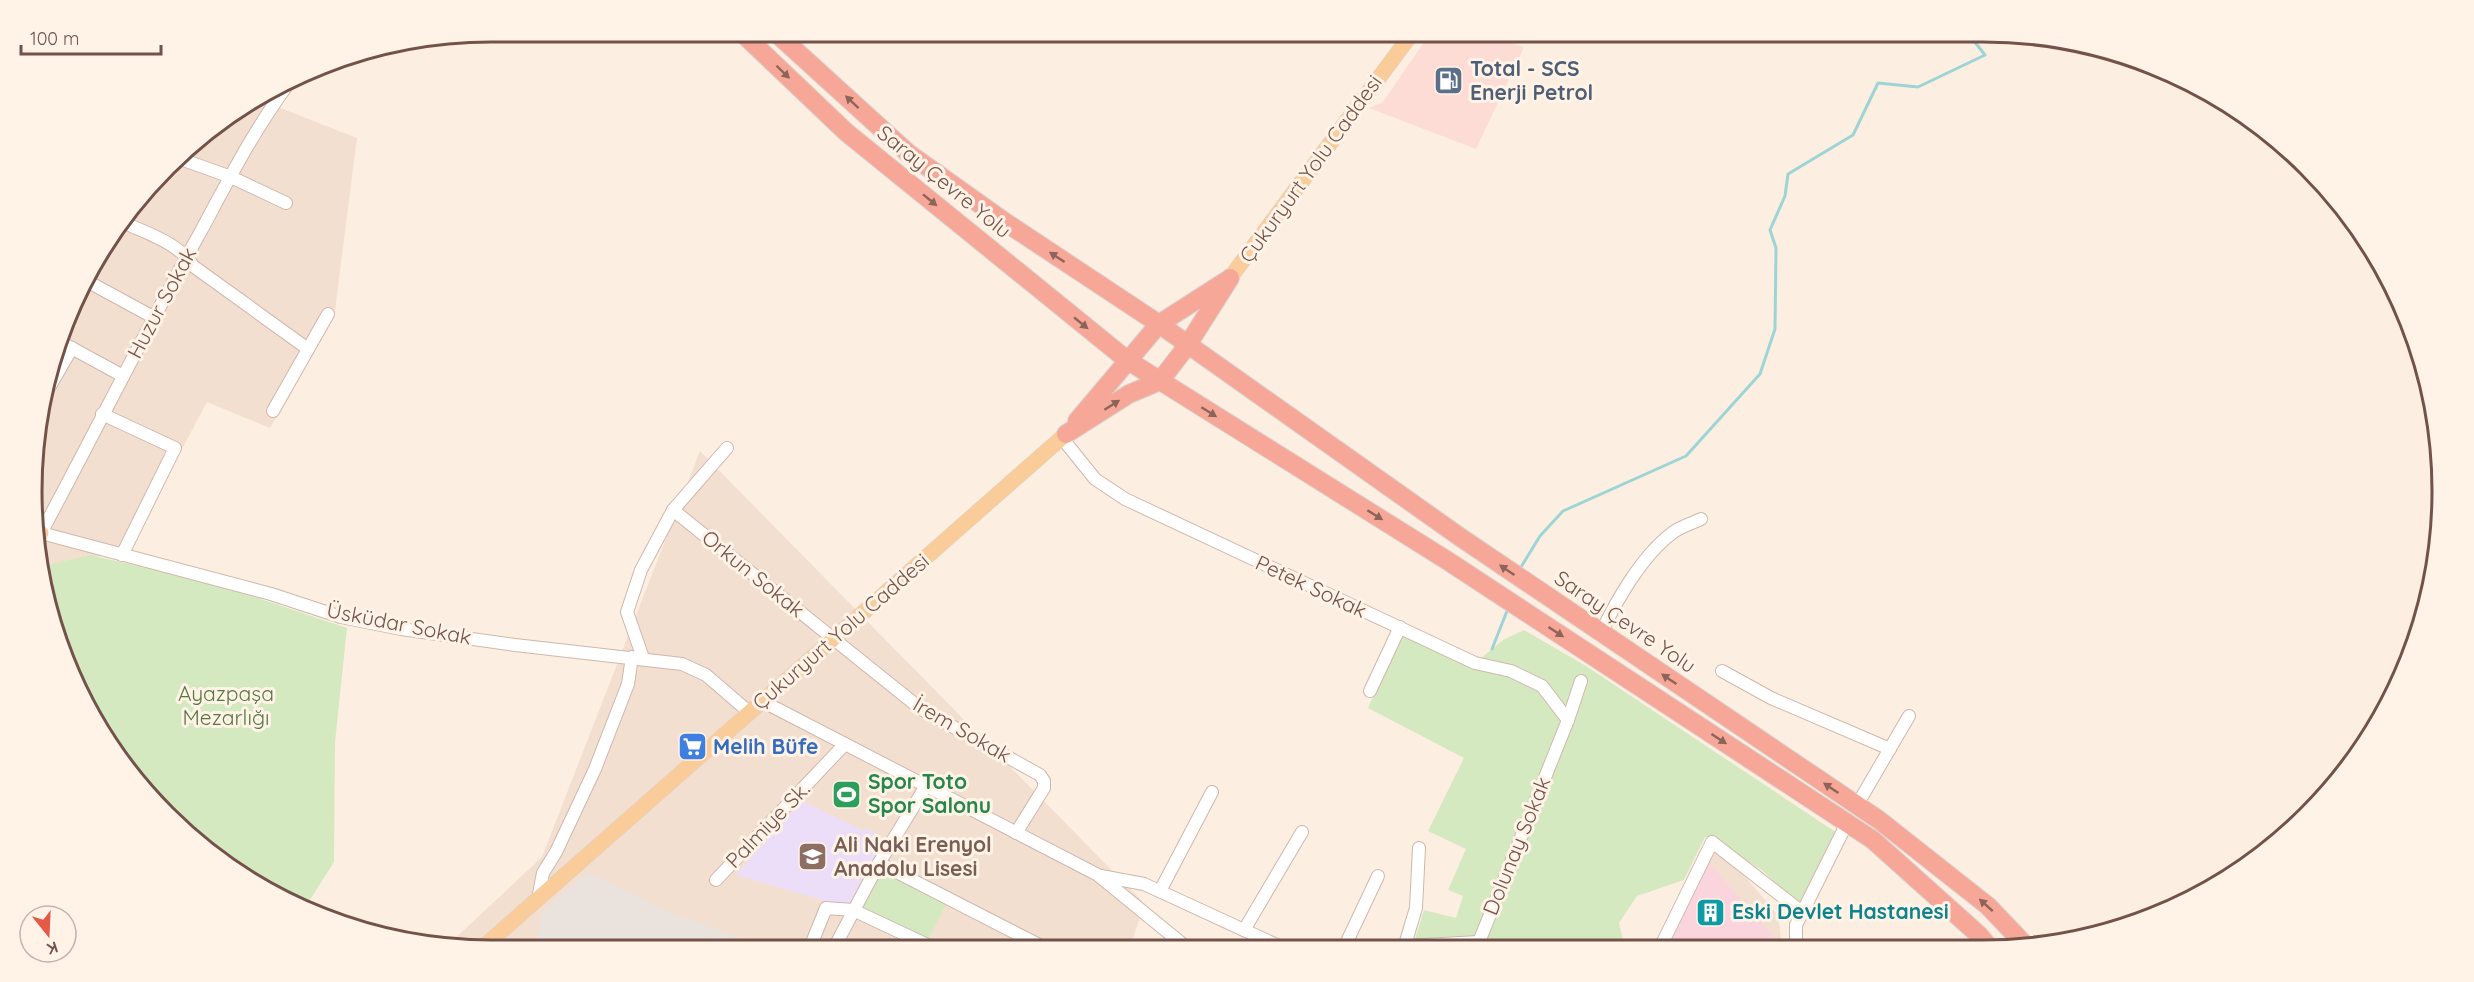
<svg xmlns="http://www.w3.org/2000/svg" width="2474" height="982" viewBox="0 0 2474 982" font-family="Quicksand,sans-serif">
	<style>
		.residential { fill: #f3dfd0 }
		.commercial { fill: #fcdcd5 }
		.industrial { fill: #eae2dd }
		.education { fill: #ecdef8 }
		.medical { fill: #fad5dd }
		.green { fill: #d5e9c0 }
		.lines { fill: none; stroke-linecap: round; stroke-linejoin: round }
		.stream { stroke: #9dd4d6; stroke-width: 3 }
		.minor-casing { stroke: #cfb7ab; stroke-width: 14 }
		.major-casing { stroke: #dbd2d0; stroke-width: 16 }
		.highway-casing { stroke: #dbd2d0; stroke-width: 20 }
		.minor { stroke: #fff; stroke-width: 12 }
		.major { stroke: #facc9a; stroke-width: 15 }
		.highway { stroke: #f6a798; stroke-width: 18 }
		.oneway { fill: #8d6459 }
		.labels { text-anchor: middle; stroke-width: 6; stroke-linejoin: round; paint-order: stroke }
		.service-label { font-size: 21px; font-weight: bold; fill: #4e5e75; stroke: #fff3e7; text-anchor: start }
		.street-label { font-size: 21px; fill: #735349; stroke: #fff3e7 }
		.park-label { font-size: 21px; fill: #577841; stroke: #fff3e7 }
		.shop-label { font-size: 21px; font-weight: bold; fill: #366cbe; stroke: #fff3e7; text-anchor: start }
		.leisure-label { font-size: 21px; font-weight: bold; fill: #27864d; stroke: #fff3e7; text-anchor: start }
		.education-label { font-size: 21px; font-weight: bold; fill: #785e54; stroke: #fff3e7; text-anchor: start }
		.culture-label { font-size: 21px; font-weight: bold; fill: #0d838f; stroke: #fff3e7; text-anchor: start }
		.rim { fill: none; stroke: #735349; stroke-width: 3 }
	</style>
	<rect width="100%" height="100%" fill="#fcefe1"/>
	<g class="residential">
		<path d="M255,98L357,138L334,318L270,428L207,402L128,551L40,568L35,431L56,344L93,262L188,145Z"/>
		<path d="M700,451L1145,904L1129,949L491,950L449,944L542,857Z"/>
		<path d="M1710,836L1778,915L1782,947L1655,948Z"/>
	</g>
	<path class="commercial" d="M1431,32H1474L1524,47L1476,149L1369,108L1383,102Z"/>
	<path class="industrial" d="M587,872L671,913L774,950H534L542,912Z"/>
	<path class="education" d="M802,801L864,831L866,828L884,839L847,907L736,875Z"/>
	<path class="medical" d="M1708,862L1780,944V947H1669Z"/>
	<g class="green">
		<path d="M90,555L216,584L347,628L335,742L334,862L306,906L211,855L109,746L66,667L40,581V567Z"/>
		<path d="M1524,630L1586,666L1837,833L1800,906L1763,871L1710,837H1705L1684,880L1637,896L1619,923L1625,948H1510L1415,939L1424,910L1456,918L1463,896L1448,890L1466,849L1428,831L1464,758L1368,708L1399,638L1406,636L1480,659L1503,640Z"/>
		<path d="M883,870L948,901L927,941L861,909Z"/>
	</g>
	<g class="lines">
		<g class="stream">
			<path d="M1521,567L1540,536L1563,511L1686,456L1760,374L1775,329L1776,248L1770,230L1785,196L1788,174L1853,135L1878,83L1918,87L1985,55L1967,32"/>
			<path d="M1492,649L1507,611"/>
		</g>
		<defs>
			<g id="minor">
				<path d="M292,79C256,126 229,179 201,231C145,331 95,433 41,533L271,594L341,617L401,629L515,645L682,664L706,675L749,712"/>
				<path d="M178,158L231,177L286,203"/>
				<path d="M125,223C148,234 179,243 193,266L308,349"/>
				<path d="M85,280L153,317"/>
				<path d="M57,340L123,376"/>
				<path d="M43,398L72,348"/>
				<path d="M273,411L328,314"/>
				<path d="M102,414L175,448L122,555"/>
				<path d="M1062,438L1095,479L1125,499L1475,663L1511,671L1542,686L1568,720"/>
				<path d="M673,510L921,709L1040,775L1044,781V788L1016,833"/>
				<path d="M1601,633C1616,601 1642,556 1671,534C1679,527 1691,524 1701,519"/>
				<path d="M643,658L627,612L641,570L673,510L727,448"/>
				<path d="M1722,671L1771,698L1890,749"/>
				<path d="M1370,691L1400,627"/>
				<path d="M762,701L1098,875L1186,947L1192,949"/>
				<path d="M1857,805L1909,716"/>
				<path d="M879,863L1047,949"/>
				<path d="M1101,876L1144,884L1283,948"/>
				<path d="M716,880L845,744"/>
				<path d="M1160,891L1212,792"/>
				<path d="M538,899L543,873L556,852L595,769L628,684L632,657"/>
				<path d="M1244,930L1302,832"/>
				<path d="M1405,946L1479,942L1568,720L1581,681"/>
				<path d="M1796,947V925L1847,823"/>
				<path d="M1344,948L1378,876"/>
				<path d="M1404,948L1416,908L1419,848"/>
				<path d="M1660,948L1712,842L1802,912"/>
				<path d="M809,950L826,908L853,910L936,949"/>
				<path d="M833,950L879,863L926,786"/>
			</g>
			<g id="major">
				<path d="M1230,278L1413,32"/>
				<path d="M39,536L41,533"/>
				<path d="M481,949L1066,434"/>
			</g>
			<g id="highway">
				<path d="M741,32L846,132L1127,360L1448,561L1873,840L1979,935L1989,947"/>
				<path d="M775,32L908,153L1005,222L1159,324L1460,537L1879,820L1988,906L2027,947"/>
				<path d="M1077,421L1159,324L1226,281"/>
				<path d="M1066,434L1129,394L1160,381L1187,346L1230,278"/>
			</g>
		</defs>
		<use href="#minor" class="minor-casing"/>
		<use href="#major" class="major-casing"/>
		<use href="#highway" class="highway-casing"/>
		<use href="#minor" class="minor"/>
		<use href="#major" class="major"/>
		<use href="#highway" class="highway"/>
	</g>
	<defs><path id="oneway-solid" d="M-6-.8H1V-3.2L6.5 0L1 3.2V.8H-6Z" transform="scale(1.5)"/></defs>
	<g class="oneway">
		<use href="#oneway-solid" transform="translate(783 72) rotate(44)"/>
		<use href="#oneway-solid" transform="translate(852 102) rotate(-137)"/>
		<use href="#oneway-solid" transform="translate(930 200) rotate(39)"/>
		<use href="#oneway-solid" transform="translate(1057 257) rotate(-147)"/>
		<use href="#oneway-solid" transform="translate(1081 323) rotate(39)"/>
		<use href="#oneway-solid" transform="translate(1112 405) rotate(-32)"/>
		<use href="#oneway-solid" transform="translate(1209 412) rotate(32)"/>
		<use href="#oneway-solid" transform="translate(1375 515) rotate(32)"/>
		<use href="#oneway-solid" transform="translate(1507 570) rotate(-146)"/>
		<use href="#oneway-solid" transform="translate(1556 632) rotate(33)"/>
		<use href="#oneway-solid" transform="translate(1669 679) rotate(-146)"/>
		<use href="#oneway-solid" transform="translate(1719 739) rotate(33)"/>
		<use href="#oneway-solid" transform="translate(1831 788) rotate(-146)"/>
		<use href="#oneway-solid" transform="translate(1986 905) rotate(-138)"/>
	</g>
	<defs>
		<symbol id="fuel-square" viewBox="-11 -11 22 22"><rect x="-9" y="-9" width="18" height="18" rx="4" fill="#5c6f8a" stroke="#fff3e7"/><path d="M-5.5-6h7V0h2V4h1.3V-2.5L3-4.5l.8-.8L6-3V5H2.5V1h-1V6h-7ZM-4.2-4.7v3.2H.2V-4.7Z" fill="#fff"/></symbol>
		<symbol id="supermarket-square" viewBox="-11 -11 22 22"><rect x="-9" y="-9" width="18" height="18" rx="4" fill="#3f7fe0" stroke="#fff3e7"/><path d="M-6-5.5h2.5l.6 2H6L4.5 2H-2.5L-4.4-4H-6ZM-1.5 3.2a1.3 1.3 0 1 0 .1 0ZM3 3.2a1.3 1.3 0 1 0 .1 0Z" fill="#fff"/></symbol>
		<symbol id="stadium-square" viewBox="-11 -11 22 22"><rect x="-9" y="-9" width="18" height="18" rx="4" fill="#2e9e5b" stroke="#fff3e7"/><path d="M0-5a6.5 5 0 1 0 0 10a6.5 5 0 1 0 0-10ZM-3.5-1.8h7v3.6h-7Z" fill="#fff"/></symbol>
		<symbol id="school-square" viewBox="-11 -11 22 22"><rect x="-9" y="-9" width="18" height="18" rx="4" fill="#8d6e63" stroke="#fff3e7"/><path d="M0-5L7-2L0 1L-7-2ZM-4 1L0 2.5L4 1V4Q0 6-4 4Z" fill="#fff"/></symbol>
		<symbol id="building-square" viewBox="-11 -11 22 22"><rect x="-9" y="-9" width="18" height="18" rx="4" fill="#0f9aa8" stroke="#fff3e7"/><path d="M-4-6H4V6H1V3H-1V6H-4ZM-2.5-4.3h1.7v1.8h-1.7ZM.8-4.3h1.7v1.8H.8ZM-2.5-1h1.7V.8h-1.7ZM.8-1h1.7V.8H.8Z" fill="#fff"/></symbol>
	</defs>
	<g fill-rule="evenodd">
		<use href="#fuel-square" x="1432" y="64" width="33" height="33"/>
		<use href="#supermarket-square" x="676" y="730" width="33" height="33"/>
		<use href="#stadium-square" x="830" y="778" width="33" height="33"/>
		<use href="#school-square" x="796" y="840" width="33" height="33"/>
		<use href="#building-square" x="1694" y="896" width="33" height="33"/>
	</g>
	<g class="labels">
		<g class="service-label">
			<text x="1470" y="76">Total - SCS<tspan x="1470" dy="24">Enerji Petrol</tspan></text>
		</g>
		<g class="street-label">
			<text transform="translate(1311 169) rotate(-54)" y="7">Çukuryurt Yolu Caddesi</text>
			<text transform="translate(944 182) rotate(39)" y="7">Saray Çevre Yolu</text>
			<text transform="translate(162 303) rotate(-62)" y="7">Huzur Sokak</text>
			<text transform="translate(753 574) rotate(39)" y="7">Orkun Sokak</text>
			<text transform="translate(1311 587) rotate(25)" y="7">Petek Sokak</text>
			<text transform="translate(1625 622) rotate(34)" y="7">Saray Çevre Yolu</text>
			<text transform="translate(399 624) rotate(11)" y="7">Üsküdar Sokak</text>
			<text transform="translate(841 632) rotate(-41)" y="7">Çukuryurt Yolu Caddesi</text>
			<text transform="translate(962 730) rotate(30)" y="7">İrem Sokak</text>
			<text transform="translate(768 825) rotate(-46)" y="7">Palmiye Sk.</text>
			<text transform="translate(1517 846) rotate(-68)" y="7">Dolunay Sokak</text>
		</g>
		<g class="park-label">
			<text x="226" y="701">Ayazpaşa<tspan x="226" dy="24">Mezarlığı</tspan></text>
		</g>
		<g class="shop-label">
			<text x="713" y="754">Melih Büfe</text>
		</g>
		<g class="leisure-label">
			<text x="868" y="789">Spor Toto<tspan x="868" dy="24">Spor Salonu</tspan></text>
		</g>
		<g class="education-label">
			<text x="834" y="852">Ali Naki Erenyol<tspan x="834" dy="24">Anadolu Lisesi</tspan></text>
		</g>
		<g class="culture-label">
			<text x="1732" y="919">Eski Devlet Hastanesi</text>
		</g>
	</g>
	<path d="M0 0H2474V982H0ZM491 42H1983A449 449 0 0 1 2432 491V491A449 449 0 0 1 1983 940H491A449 449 0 0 1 42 491V491A449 449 0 0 1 491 42Z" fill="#fff3e7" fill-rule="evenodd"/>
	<path class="rim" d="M491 42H1983A449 449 0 0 1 2432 491V491A449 449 0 0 1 1983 940H491A449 449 0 0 1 42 491V491A449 449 0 0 1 491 42Z"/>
	<g transform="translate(48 934) rotate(162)"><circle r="28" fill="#fff3e7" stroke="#c7b3a8" stroke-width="1.5"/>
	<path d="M0-4.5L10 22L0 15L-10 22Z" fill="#e55947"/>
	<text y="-9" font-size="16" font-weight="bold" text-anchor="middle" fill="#735349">K</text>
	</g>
	<path d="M21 45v9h140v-9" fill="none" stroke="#735349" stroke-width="3"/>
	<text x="30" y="45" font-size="18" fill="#735349" stroke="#fff3e7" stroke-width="4.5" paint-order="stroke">100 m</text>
</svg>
